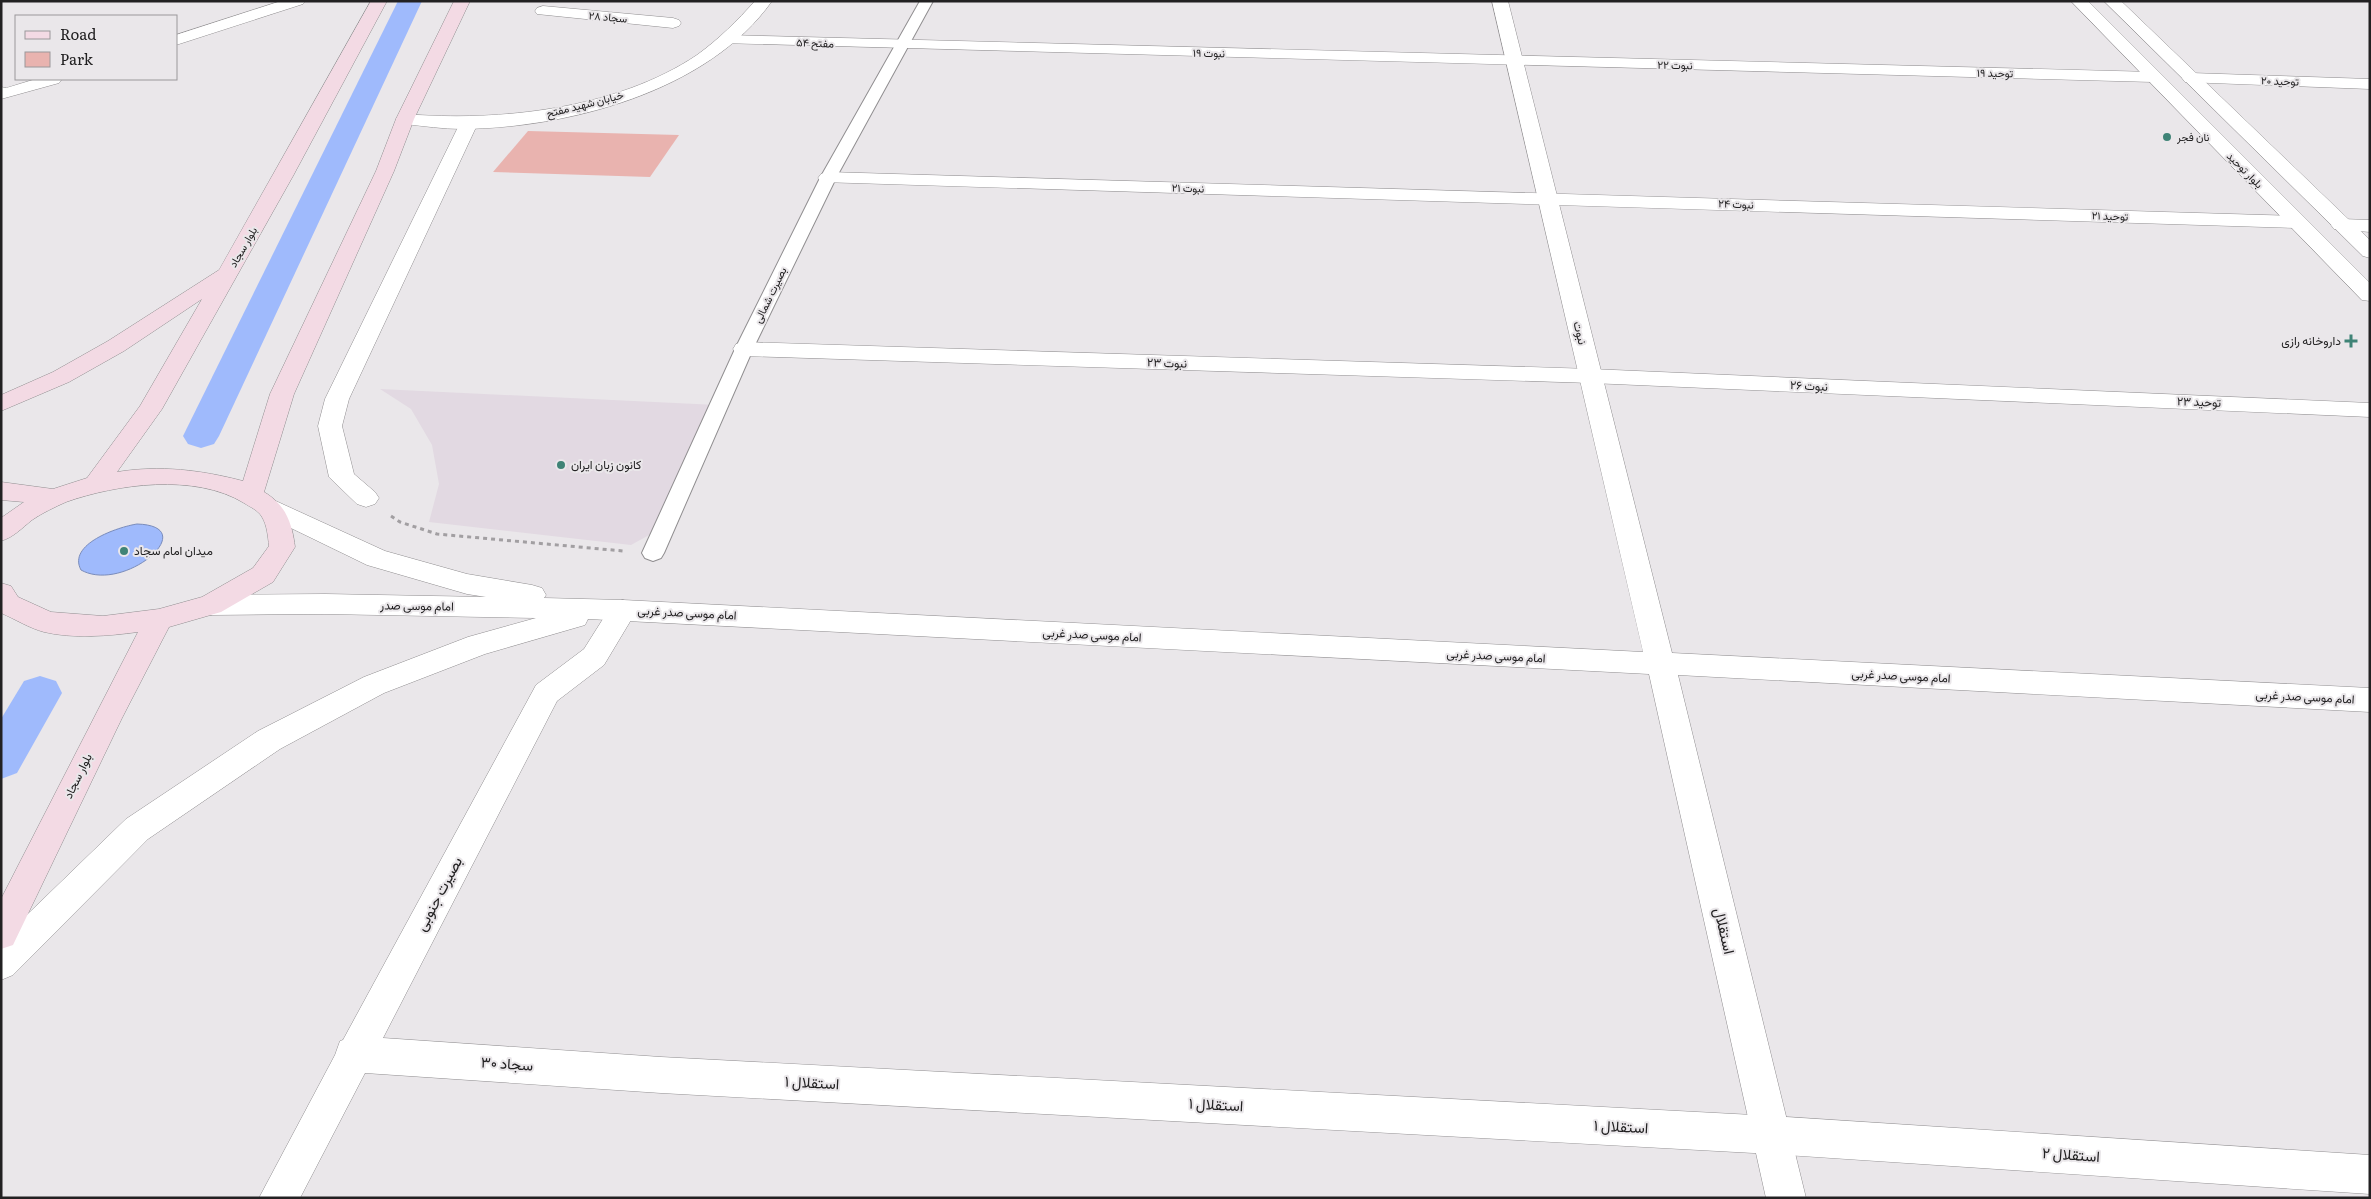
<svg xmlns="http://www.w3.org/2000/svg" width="2371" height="1199" viewBox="0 0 2371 1199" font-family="Literata,Vazirmatn,serif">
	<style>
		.built { fill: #e2d9e2 }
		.green { fill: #e9b3af }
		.water { fill: #9fbafc; stroke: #7a8cbb }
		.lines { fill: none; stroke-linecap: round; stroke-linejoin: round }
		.canal { fill: #9fbafc; fill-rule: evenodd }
		.service-casing { stroke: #908e90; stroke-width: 2 }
		.minor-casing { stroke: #908e90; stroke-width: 1 }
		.tertiary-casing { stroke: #908e90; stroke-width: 1 }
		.secondary-casing { stroke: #908e90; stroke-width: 1 }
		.path { stroke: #a29fa2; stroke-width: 3; stroke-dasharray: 4 4; stroke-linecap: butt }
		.service { fill: #fff; fill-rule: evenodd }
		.minor { fill: #fff; fill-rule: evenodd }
		.tertiary { fill: #fff; fill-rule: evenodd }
		.secondary { fill: #f3dae4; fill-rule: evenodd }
		.poi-dot { fill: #3f8376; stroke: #eae7ea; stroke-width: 2 }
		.labels { text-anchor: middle; stroke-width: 4; stroke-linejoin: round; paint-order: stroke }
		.far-street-label { font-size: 11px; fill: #222122; stroke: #eae7ea }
		.far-poi-label { font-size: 11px; fill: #222122; stroke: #eae7ea; text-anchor: start }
		.street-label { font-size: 12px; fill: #222122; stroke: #eae7ea }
		.poi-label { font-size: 12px; fill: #222122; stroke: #eae7ea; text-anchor: start }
		.near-street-label { font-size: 15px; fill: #222122; stroke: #eae7ea }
	</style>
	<rect width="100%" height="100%" fill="#eae7ea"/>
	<path class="built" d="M380,389L717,405L651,534L631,545L429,522L439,484L432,445L411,409Z"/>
	<path class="green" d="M528,131L679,135L650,177L493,172Z"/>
	<path class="water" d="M137,524C204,526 124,594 81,570C67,544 118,527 137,524Z"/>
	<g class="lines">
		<g class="canal">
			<path d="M398,1H422L219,436L214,444L201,448L188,444L183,436Z"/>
			<path d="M40,676L56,681L62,693L17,773L1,779V719L24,681Z"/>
		</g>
		<defs>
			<path id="service" d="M920,1H933L836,178L753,349L664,553L661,558L653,561L645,558L642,553L735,349L820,178Z"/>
			<g id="minor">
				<path d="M281,1H306L303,4L176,45V35Z"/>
				<path d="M543,6L673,18L679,20L681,23L679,26L673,28L537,14L535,11L537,8Z"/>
				<path d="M727,35L2153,72L2159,73L2162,77L2159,81L2153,82L721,43L719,40L721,37Z"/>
				<path d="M2191,73L2370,79V89L2185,82L2182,78L2185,74Z"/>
				<path d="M36,79H62L59,83L1,99V87L6,88Z"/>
				<path d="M469,118L475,119L478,123L349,399L342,426L354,474L375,492L379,498L375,504L366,507L357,504L329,477L318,426L325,399L460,123L463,119Z"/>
				<path d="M828,172L2297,216L2304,218L2307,222L2304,226L2297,228L821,182L818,178L821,174Z"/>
				<path d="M2341,219L2370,220V232L2334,229L2331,225L2334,221Z"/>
				<path d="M744,342L1591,369L2370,403V417L1591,383L744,356L736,354L733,349L736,344Z"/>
				<path d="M623,600L633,603L637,610L604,665L557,701L383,1038L661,1057L1772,1116L2370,1155V1194L1772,1154L661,1093L365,1073L300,1198H259L335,1055L340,1041L343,1040L536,685L584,649L613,603Z"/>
			</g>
			<g id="tertiary">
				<path d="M755,1H772C708,92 567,128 462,129C443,129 424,126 405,124L399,123L396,119L399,115L405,114C499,122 617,109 697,55C719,39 737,21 755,1Z"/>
				<path d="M1492,1H1508L1672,653L2370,688V712L1678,675L1806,1198H1766L1649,674L588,619L585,625L485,654L384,693L280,749L148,839L13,975L1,980V940L126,819L258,731L364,677L468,637L536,618L325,614L211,615L201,612L197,605L201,598L211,595L325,594L486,597L467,594L367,565L258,512L254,506L258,500L267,497L385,551L467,574L532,585L542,588L546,595L544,598L623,600L1643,652Z"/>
				<path d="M2071,1H2088L2370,283V301L2362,300Z"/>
				<path d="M2104,1H2121L2370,240V258L2363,256Z"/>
			</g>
			<path id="secondary" d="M371,1H387L293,176L162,409L117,472C160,465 201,470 243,481L270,394L376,171L396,119L454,1H470L414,119L394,171L294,394L264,492C286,505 292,523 295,547L273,582L221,612L169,627L122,718L13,945L1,949V899L138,632C109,636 73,639 44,632C29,628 15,619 1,613V583L11,586L18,597L51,612L103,616L159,609L202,597L253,568L269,546C268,537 267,525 262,517C258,510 250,507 244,503C195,473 117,484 66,502C55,507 42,513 32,520C22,528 14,537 1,541V518L24,502L1,500V482L53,489L87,478L140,406L202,299L124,351L69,382L1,411V395L53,372L108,341L219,270Z"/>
		</defs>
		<use href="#service" class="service-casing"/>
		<use href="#minor" class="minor-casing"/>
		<use href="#tertiary" class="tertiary-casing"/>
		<use href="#secondary" class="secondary-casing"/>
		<path class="path" d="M391,516L400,522L437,534L623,551"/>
		<use href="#service" class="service"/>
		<use href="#minor" class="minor"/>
		<use href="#tertiary" class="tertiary"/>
		<use href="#secondary" class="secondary"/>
	</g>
	<g class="poi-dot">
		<circle cx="2167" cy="137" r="5"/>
		<path d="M2348.5 333.5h5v5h5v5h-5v5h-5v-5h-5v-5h5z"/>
		<circle cx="561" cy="465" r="5"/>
		<circle cx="124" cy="551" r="5"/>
	</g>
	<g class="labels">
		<g class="far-street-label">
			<text transform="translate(608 17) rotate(5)" y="4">سجاد ۲۸</text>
			<text transform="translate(815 43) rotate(2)" y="4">مفتح ۵۴</text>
			<text transform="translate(1209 53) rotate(1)" y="4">نبوت ۱۹</text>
			<text transform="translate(1675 65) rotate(1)" y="4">نبوت ۲۲</text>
			<text transform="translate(1995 73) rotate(1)" y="4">توحید ۱۹</text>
			<text transform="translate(2280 81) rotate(2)" y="4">توحید ۲۰</text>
			<text transform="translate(585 104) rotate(-14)" y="4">خیابان شهید مفتح</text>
			<text transform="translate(2245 170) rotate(45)" y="4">بلوار توحید</text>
			<text transform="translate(1188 188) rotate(2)" y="4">نبوت ۲۱</text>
			<text transform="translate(1736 204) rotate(2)" y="4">نبوت ۲۴</text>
			<text transform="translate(2110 216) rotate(2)" y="4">توحید ۲۱</text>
			<text transform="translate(243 247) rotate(-60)" y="4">بلوار سجاد</text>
			<text transform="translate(770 295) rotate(-64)" y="4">بصیرت شمالی</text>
		</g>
		<g class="far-poi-label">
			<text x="2177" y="141">نان فجر</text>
		</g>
		<g class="street-label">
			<text transform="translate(1580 333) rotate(76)" y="4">نبوت</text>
			<text transform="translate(1167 363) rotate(2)" y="4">نبوت ۲۳</text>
			<text transform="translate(1809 386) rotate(3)" y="4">نبوت ۲۶</text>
			<text transform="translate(2199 402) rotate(2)" y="4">توحید ۲۳</text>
			<text transform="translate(417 606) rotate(1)" y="4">امام موسی صدر</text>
			<text transform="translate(687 613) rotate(3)" y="4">امام موسی صدر غربی</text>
			<text transform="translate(1092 635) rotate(3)" y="4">امام موسی صدر غربی</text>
			<text transform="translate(1496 656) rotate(3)" y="4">امام موسی صدر غربی</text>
			<text transform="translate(1901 676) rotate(3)" y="4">امام موسی صدر غربی</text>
			<text transform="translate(2305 697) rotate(3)" y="4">امام موسی صدر غربی</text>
			<text transform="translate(78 776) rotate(-64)" y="4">بلوار سجاد</text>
		</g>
		<g class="poi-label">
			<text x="2341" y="345" text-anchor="end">داروخانه رازی</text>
			<text x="571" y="469">کانون زبان ایران</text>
			<text x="134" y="555">میدان امام سجاد</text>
		</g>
		<g class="near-street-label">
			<text transform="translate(439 894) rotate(-62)" y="5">بصیرت جنوبی</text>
			<text transform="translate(1724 931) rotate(77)" y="5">استقلال</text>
			<text transform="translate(507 1064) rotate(4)" y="5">سجاد ۳۰</text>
			<text transform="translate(812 1083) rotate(3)" y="5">استقلال ۱</text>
			<text transform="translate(1216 1105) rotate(3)" y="5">استقلال ۱</text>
			<text transform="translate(1621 1127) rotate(3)" y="5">استقلال ۱</text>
			<text transform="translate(2071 1155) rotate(4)" y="5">استقلال ۲</text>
		</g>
	</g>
	<rect width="2371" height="1199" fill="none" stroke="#222122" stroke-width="5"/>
	<rect x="15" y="15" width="162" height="65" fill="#eae7ea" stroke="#9a989a"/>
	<rect x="25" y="31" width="25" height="8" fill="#f3dae4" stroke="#9a989a"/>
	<text x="60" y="40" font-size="15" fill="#222122">Road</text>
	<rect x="25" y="52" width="25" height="15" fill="#e9b3af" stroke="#9a989a"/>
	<text x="60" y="65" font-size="15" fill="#222122">Park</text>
</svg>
